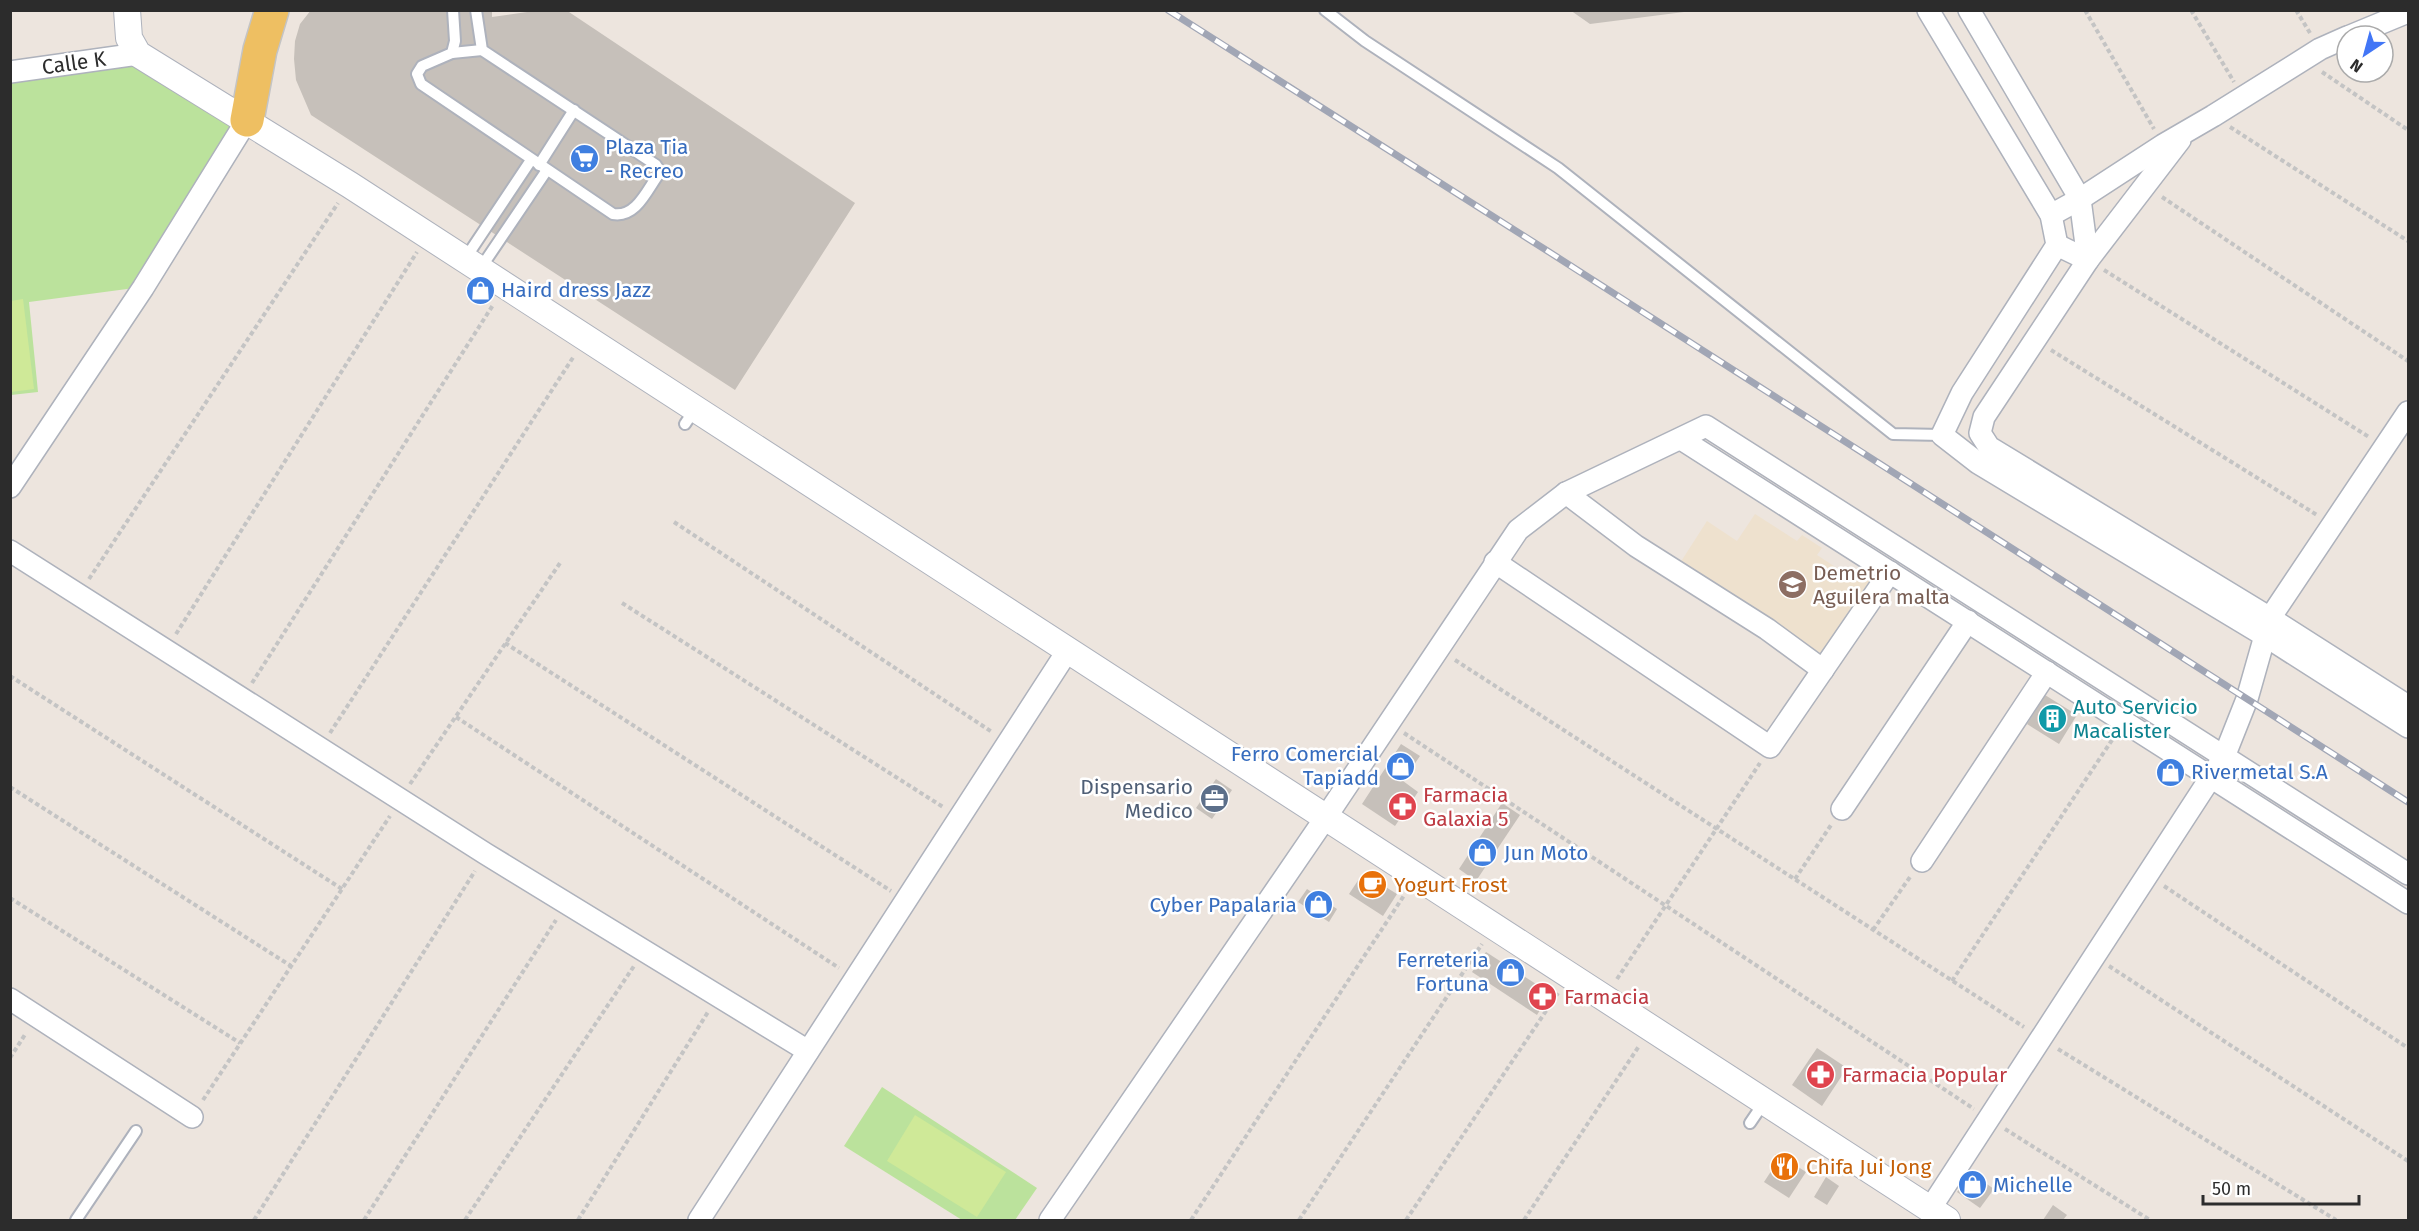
<svg xmlns="http://www.w3.org/2000/svg" width="2419" height="1231" viewBox="0 0 2419 1231" font-family="'Fira Sans',sans-serif">
	<style>
		.education { fill: #eee1ce }
		.green { fill: #bbe29c }
		.pitch { fill: #cfe998 }
		.building { fill: #c6c0ba }
		.lines { fill: none; stroke-linecap: round; stroke-linejoin: round }
		.service-casing { stroke: #aeb2bc; stroke-width: 14 }
		.minor-casing { stroke: #aeb2bc; stroke-width: 24 }
		.tertiary-casing { stroke: #aeb2bc; stroke-width: 28 }
		.primary-casing { stroke: #c4c4c4; stroke-width: 36 }
		.path { stroke: #c4c4c4; stroke-width: 4; stroke-dasharray: 4.5 3; stroke-linecap: butt }
		.service { stroke: #fff; stroke-width: 10 }
		.minor { stroke: #fff; stroke-width: 21 }
		.tertiary { stroke: #fff; stroke-width: 26 }
		.primary { stroke: #eebf62; stroke-width: 33 }
		.rail-casing { stroke: #a1a6b5; stroke-width: 7 }
		.rail { stroke: #fff; stroke-width: 4.5; stroke-dasharray: 14; stroke-linecap: butt }
		.labels { text-anchor: middle; stroke-width: 5; stroke-linejoin: round; paint-order: stroke }
		.street-label { font-size: 21px; fill: #2c2c2c; stroke: #fff }
		.shop-label { font-size: 21px; fill: #366cbe; stroke: #fff; text-anchor: start }
		.education-label { font-size: 21px; fill: #785e54; stroke: #fff; text-anchor: start }
		.culture-label { font-size: 21px; fill: #0d838f; stroke: #fff; text-anchor: start }
		.service-label { font-size: 21px; fill: #4e5e75; stroke: #fff; text-anchor: end }
		.health-label { font-size: 21px; fill: #be3a42; stroke: #fff; text-anchor: start }
		.food-label { font-size: 21px; fill: #c56008; stroke: #fff; text-anchor: start }
	</style>
	<rect width="100%" height="100%" fill="#ede5de"/>
	<path class="education" d="M1755,514L1797,541L1802,535L1822,548L1817,555L1843,572L1855,571L1869,579L1871,591L1832,650L1817,653L1680,563L1707,521L1737,541Z"/>
	<g class="green">
		<path d="M138,56L247,123L142,287L29,302L38,392L11,395L10,73Z"/>
		<path d="M882,1087L1037,1188L1015,1220H962L844,1146Z"/>
	</g>
	<g class="pitch">
		<path d="M23,299L34,389L11,392V301Z"/>
		<path d="M915,1115L1006,1172L977,1217L887,1161Z"/>
	</g>
	<g class="building">
		<path d="M311,10H492V17L541,10H566L855,203L735,390L311,115L296,80L294,59L295,41L300,24Z"/>
		<path d="M1570,10H1684V12L1590,24Z"/>
		<path d="M2045,695L2077,715L2059,744L2027,724Z"/>
		<path d="M1401,744L1420,756L1403,781L1418,792L1395,826L1362,804Z"/>
		<path d="M1216,779L1232,790L1212,819L1196,808Z"/>
		<path d="M1502,803L1520,815L1476,881L1459,869Z"/>
		<path d="M1363,873L1397,894L1383,916L1349,894Z"/>
		<path d="M1307,889L1337,909L1329,922L1298,902Z"/>
		<path d="M1486,952L1550,993L1537,1015L1472,972Z"/>
		<path d="M1817,1048L1847,1068L1822,1106L1792,1085Z"/>
		<path d="M1781,1156L1806,1172L1789,1198L1764,1182Z"/>
		<path d="M1971,1173L1994,1189L1980,1208L1957,1192Z"/>
		<path d="M1826,1177L1839,1186L1827,1205L1814,1197Z"/>
		<path d="M2053,1205L2067,1215L2063,1220H2043Z"/>
	</g>
	<g class="lines">
		<defs>
			<g id="service">
				<path d="M453,10L455,41L452,53L422,66L417,74L421,84L613,214C636,218 647,190 658,175L659,170L656,165L482,50L476,10"/>
				<path d="M1325,10L1365,41L1558,168L1893,434L1942,435"/>
				<path d="M452,53L482,50"/>
				<path d="M539,165L574,110"/>
				<path d="M465,259L531,160"/>
				<path d="M480,269L547,170"/>
				<path d="M685,424L695,409"/>
				<path d="M1750,1123L1765,1101"/>
				<path d="M76,1220L136,1131"/>
			</g>
			<g id="minor">
				<path d="M1928,10L2051,215L2057,245L1962,393L1942,435L1978,463L2267,637L2408,727"/>
				<path d="M1969,10L2080,199L2088,260L1984,417L1980,433L1989,447L2270,618L2408,706"/>
				<path d="M2350,36L2408,12"/>
				<path d="M10,72L138,54"/>
				<path d="M2051,215L2080,199L2163,145L2213,116L2320,49L2347,37"/>
				<path d="M2057,245L2088,260L2180,140"/>
				<path d="M1681,439L2408,903"/>
				<path d="M10,487L143,288L247,120"/>
				<path d="M1566,493L1636,546L1767,629L1823,670"/>
				<path d="M10,551L486,854L808,1051"/>
				<path d="M1495,562L1770,747L1890,572"/>
				<path d="M1842,809L1968,621"/>
				<path d="M1922,861L2047,672"/>
				<path d="M10,999L192,1117"/>
				<path d="M1930,1209L2224,757L2247,699L2270,618L2408,412"/>
				<path d="M699,1220L1068,650"/>
				<path d="M1050,1220L1326,817L1518,530L1566,493L1706,426L2408,874"/>
			</g>
			<path id="tertiary" d="M127,10L129,38L138,54L350,185L1947,1220"/>
			<path id="primary" d="M247,120L260,50L272,10"/>
		</defs>
		<use href="#service" class="service-casing"/>
		<use href="#minor" class="minor-casing"/>
		<use href="#tertiary" class="tertiary-casing"/>
		<use href="#primary" class="primary-casing"/>
		<g class="path">
			<path d="M2085,10L2154,129"/>
			<path d="M2191,10L2234,82"/>
			<path d="M2296,10L2310,33"/>
			<path d="M2322,72L2408,130"/>
			<path d="M2230,127L2408,241"/>
			<path d="M2162,197L2408,361"/>
			<path d="M2104,270L2369,437"/>
			<path d="M2051,350L2317,515"/>
			<path d="M674,522L992,732"/>
			<path d="M89,579L338,203"/>
			<path d="M622,603L943,807"/>
			<path d="M176,634L417,252"/>
			<path d="M505,643L891,891"/>
			<path d="M1455,660L2024,1027"/>
			<path d="M10,676L342,889"/>
			<path d="M252,683L493,305"/>
			<path d="M456,717L839,968"/>
			<path d="M330,733L574,356"/>
			<path d="M1404,733L1974,1109"/>
			<path d="M410,784L560,563"/>
			<path d="M10,787L291,966"/>
			<path d="M1795,879L1831,825"/>
			<path d="M2164,886L2408,1048"/>
			<path d="M10,898L240,1043"/>
			<path d="M1873,930L1910,877"/>
			<path d="M2109,966L2408,1161"/>
			<path d="M1617,979L1760,763"/>
			<path d="M1952,981L2114,737"/>
			<path d="M2058,1049L2336,1220"/>
			<path d="M10,1058L26,1033"/>
			<path d="M203,1100L390,816"/>
			<path d="M2005,1129L2150,1220"/>
			<path d="M254,1220L475,871"/>
			<path d="M364,1220L556,920"/>
			<path d="M465,1220L634,966"/>
			<path d="M578,1220L708,1012"/>
			<path d="M1191,1220L1405,894"/>
			<path d="M1299,1220L1482,944"/>
			<path d="M1406,1220L1558,993"/>
			<path d="M1524,1220L1639,1046"/>
		</g>
		<use href="#service" class="service"/>
		<use href="#minor" class="minor"/>
		<use href="#tertiary" class="tertiary"/>
		<use href="#primary" class="primary"/>
		<defs>
			<path id="rail" d="M1168,10L1546,250L2408,802"/>
		</defs>
		<use href="#rail" class="rail-casing"/>
		<use href="#rail" class="rail"/>
	</g>
	<defs>
		<symbol id="supermarket-disc" viewBox="-11 -11 22 22"><circle r="9.5" fill="#3f7fe0" stroke="#fff"/><path d="M-6-5.5h2.5l.6 2H6L4.5 2H-2.5L-4.4-4H-6ZM-1.5 3.2a1.3 1.3 0 1 0 .1 0ZM3 3.2a1.3 1.3 0 1 0 .1 0Z" fill="#fff"/></symbol>
		<symbol id="shop-disc" viewBox="-11 -11 22 22"><circle r="9.5" fill="#3f7fe0" stroke="#fff"/><path d="M-5-2.5h2.3a2.7 3.5 0 0 1 5.4 0H5L5.5 6h-11ZM-1.5-2.5h3a1.5 2.3 0 0 0-3 0Z" fill="#fff"/></symbol>
		<symbol id="school-disc" viewBox="-11 -11 22 22"><circle r="9.5" fill="#8d6e63" stroke="#fff"/><path d="M0-5L7-2L0 1L-7-2ZM-4 1L0 2.5L4 1V4Q0 6-4 4Z" fill="#fff"/></symbol>
		<symbol id="building-disc" viewBox="-11 -11 22 22"><circle r="9.5" fill="#0f9aa8" stroke="#fff"/><path d="M-4-6H4V6H1V3H-1V6H-4ZM-2.5-4.3h1.7v1.8h-1.7ZM.8-4.3h1.7v1.8H.8ZM-2.5-1h1.7V.8h-1.7ZM.8-1h1.7V.8H.8Z" fill="#fff"/></symbol>
		<symbol id="office-disc" viewBox="-11 -11 22 22"><circle r="9.5" fill="#5c6f8a" stroke="#fff"/><path d="M-6-3h4V-5.5h4V-3h4V5H-6ZM-1-4.5V-3h2v-1.5ZM-6 0V1H6V0Z" fill="#fff"/></symbol>
		<symbol id="pharmacy-disc" viewBox="-11 -11 22 22"><circle r="9.5" fill="#e0444e" stroke="#fff"/><path d="M-2-6h4v4h4v4h-4v4h-4v-4h-4v-4h4Z" fill="#fff"/></symbol>
		<symbol id="cafe-disc" viewBox="-11 -11 22 22"><circle r="9.5" fill="#e8710a" stroke="#fff"/><path d="M-5.5-4.5H6V0H3Q3 3.5 0 3.5H-2.5Q-5.5 3.5-5.5 0ZM3-3.2v2h1.7v-2ZM-6 4.5H4V6H-6Z" fill="#fff"/></symbol>
		<symbol id="restaurant-disc" viewBox="-11 -11 22 22"><circle r="9.5" fill="#e8710a" stroke="#fff"/><path d="M-5-6h1v4h1v-4h1v4h1v-4h1v5L-1.5 .5V6h-2V.5L-5-1ZM5-6V6H3V1.5H1.5Q1.5-4 5-6Z" fill="#fff"/></symbol>
	</defs>
	<g fill-rule="evenodd">
		<use href="#supermarket-disc" x="568" y="142" width="33" height="33"/>
		<use href="#shop-disc" x="464" y="274" width="33" height="33"/>
		<use href="#school-disc" x="1776" y="568" width="33" height="33"/>
		<use href="#building-disc" x="2036" y="702" width="33" height="33"/>
		<use href="#shop-disc" x="1384" y="750" width="33" height="33"/>
		<use href="#shop-disc" x="2154" y="756" width="33" height="33"/>
		<use href="#office-disc" x="1198" y="782" width="33" height="33"/>
		<use href="#pharmacy-disc" x="1386" y="790" width="33" height="33"/>
		<use href="#shop-disc" x="1466" y="836" width="33" height="33"/>
		<use href="#cafe-disc" x="1356" y="868" width="33" height="33"/>
		<use href="#shop-disc" x="1302" y="888" width="33" height="33"/>
		<use href="#shop-disc" x="1494" y="956" width="33" height="33"/>
		<use href="#pharmacy-disc" x="1526" y="980" width="33" height="33"/>
		<use href="#pharmacy-disc" x="1804" y="1058" width="33" height="33"/>
		<use href="#restaurant-disc" x="1768" y="1150" width="33" height="33"/>
		<use href="#shop-disc" x="1956" y="1168" width="33" height="33"/>
	</g>
	<g class="labels">
		<g class="street-label">
			<text transform="translate(74 63) rotate(-8)" y="7">Calle K</text>
		</g>
		<g class="shop-label">
			<text x="605" y="154">Plaza Tia<tspan x="605" dy="24">- Recreo</tspan></text>
			<text x="501" y="297">Haird dress Jazz</text>
			<text x="1379" y="761" text-anchor="end">Ferro Comercial<tspan x="1379" dy="24">Tapiadd</tspan></text>
			<text x="2191" y="779">Rivermetal S.A</text>
			<text x="1504" y="860">Jun Moto</text>
			<text x="1297" y="912" text-anchor="end">Cyber Papalaria</text>
			<text x="1489" y="967" text-anchor="end">Ferreteria<tspan x="1489" dy="24">Fortuna</tspan></text>
			<text x="1993" y="1192">Michelle</text>
		</g>
		<g class="education-label">
			<text x="1813" y="580">Demetrio<tspan x="1813" dy="24">Aguilera malta</tspan></text>
		</g>
		<g class="culture-label">
			<text x="2073" y="714">Auto Servicio<tspan x="2073" dy="24">Macalister</tspan></text>
		</g>
		<g class="service-label">
			<text x="1193" y="794">Dispensario<tspan x="1193" dy="24">Medico</tspan></text>
		</g>
		<g class="health-label">
			<text x="1423" y="802">Farmacia<tspan x="1423" dy="24">Galaxia 5</tspan></text>
			<text x="1564" y="1004">Farmacia</text>
			<text x="1842" y="1082">Farmacia Popular</text>
		</g>
		<g class="food-label">
			<text x="1394" y="892">Yogurt Frost</text>
			<text x="1806" y="1174">Chifa Jui Jong</text>
		</g>
	</g>
	<rect width="2419" height="1231" fill="none" stroke="#2c2c2c" stroke-width="24"/>
	<g transform="translate(2365 54) rotate(216)"><circle r="28" fill="#ffffff" stroke="#ababab" stroke-width="1.5"/>
	<path d="M0-4.5L10 22L0 15L-10 22Z" fill="#4276f6"/>
	<text y="-9" font-size="16" font-weight="bold" text-anchor="middle" fill="#2c2c2c">N</text>
	</g>
	<path d="M2203 1195v9h156v-9" fill="none" stroke="#2c2c2c" stroke-width="3"/>
	<text x="2212" y="1195" font-size="18" fill="#2c2c2c" stroke="#ffffff" stroke-width="4.5" paint-order="stroke">50 m</text>
</svg>
